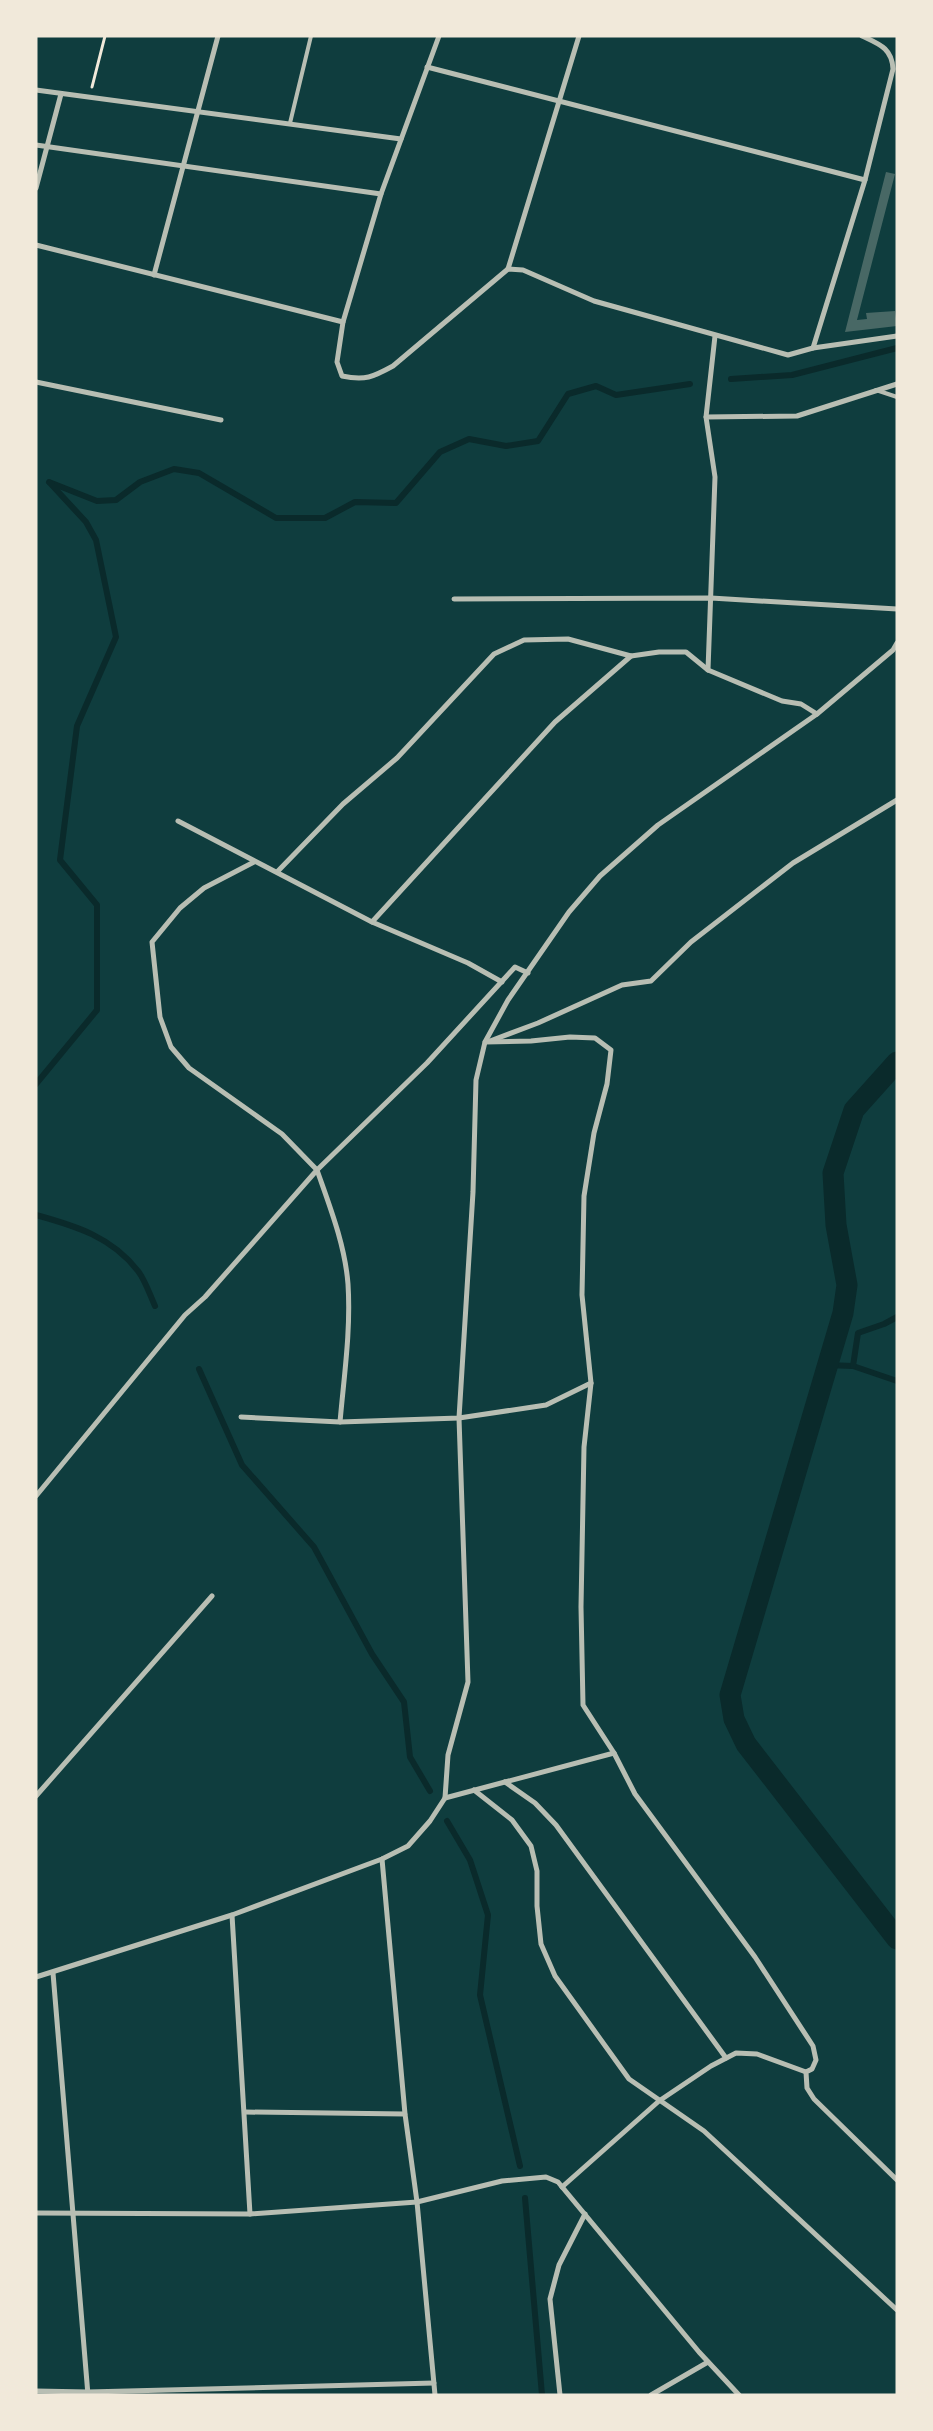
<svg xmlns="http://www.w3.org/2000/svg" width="933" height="2431" viewBox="0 0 933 2431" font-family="Ubuntu,sans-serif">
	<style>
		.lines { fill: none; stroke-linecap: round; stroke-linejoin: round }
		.stream { stroke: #0a2a2b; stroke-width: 6 }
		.canal { stroke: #0a2a2b; stroke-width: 21 }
		.building { fill: #486865 }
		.path { stroke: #f1e9da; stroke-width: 3 }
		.service { stroke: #b8beb3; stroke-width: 4 }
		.minor { stroke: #b8beb3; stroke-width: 5 }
	</style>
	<rect width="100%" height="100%" fill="#0f3d3e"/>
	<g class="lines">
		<g class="stream">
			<path d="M731,379L792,375L897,348"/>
			<path d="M49,482L97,501L116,500L140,482L174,469L199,473L276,518H325L355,502L396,503L440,452L469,439L506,446L538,441L568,394L596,386L616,395L690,384"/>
			<path d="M36,1084L97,1010V905L60,860L77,726L116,637L96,540L86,522L50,483"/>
			<path d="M36,1215C76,1226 112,1237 138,1271C145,1280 150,1295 155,1306"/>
			<path d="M827,1365L853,1366L897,1381"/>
			<path d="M853,1366L858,1333L884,1324L897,1317"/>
			<path d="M199,1369L242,1465L314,1547L372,1654L404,1702L410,1757L430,1791"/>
			<path d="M447,1821L470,1860L488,1915L480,1995L520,2166"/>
			<path d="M525,2198L542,2395"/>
		</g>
		<path class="canal" d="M897,1062L854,1110L833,1173L836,1225L847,1285L843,1313L730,1695L734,1719L746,1744L897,1939"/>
	</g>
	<path class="building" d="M886,172L895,174L857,320L867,319L866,313L895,311L897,326L845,332Z"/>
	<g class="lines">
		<path class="path" d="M92,87L105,36"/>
		<g class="service">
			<path d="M290,123L311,36"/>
			<path d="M876,390L897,397"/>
		</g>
		<g class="minor">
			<path d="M427,67L865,180"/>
			<path d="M36,90L401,139"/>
			<path d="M36,145L381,194"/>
			<path d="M36,188L61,94"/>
			<path d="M36,245L343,322L381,194L439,36"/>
			<path d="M508,269L579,36"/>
			<path d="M154,275L218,36"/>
			<path d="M343,322L337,362L342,376C365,381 373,377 393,366L508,269L523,270L594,301L788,355L813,348L897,336"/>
			<path d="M715,336L706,417L715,477L708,670L782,701L801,704L817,714"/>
			<path d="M813,348L865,180L893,69C892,48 879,44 862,36"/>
			<path d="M36,382L221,420"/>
			<path d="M706,417L797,416L897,384"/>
			<path d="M454,599L711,598L897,609"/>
			<path d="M178,821L372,922L468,963L502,982"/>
			<path d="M278,871L343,804L397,758L494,654L524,640L568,639L631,656"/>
			<path d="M372,922L555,722L631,656L659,652H686L708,670"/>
			<path d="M490,1041L538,1023L622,985L651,981L691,942L793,863L897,800"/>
			<path d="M485,1042L531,1041L570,1037L595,1038L611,1050L607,1084L594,1133L584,1196L582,1295L591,1383L584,1447L581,1607L583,1705L614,1753L635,1794L755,1957L813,2046L816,2060L812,2069L806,2072L807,2088L814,2099L897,2180"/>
			<path d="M241,1417L340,1422C344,1376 351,1330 348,1284C345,1245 330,1207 317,1170L427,1063L515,967L528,973"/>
			<path d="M340,1422L459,1418L546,1405L591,1383"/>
			<path d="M36,1496L185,1315L205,1297L317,1170L282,1134L189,1068L171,1047L160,1017L152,942L180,908L204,888L254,862"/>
			<path d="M505,1782L535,1803L556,1825L726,2058"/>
			<path d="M474,1790L512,1820L531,1846L537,1871V1906L541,1944L555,1976L629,2079L704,2131L897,2310"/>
			<path d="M36,1796L212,1596"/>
			<path d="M445,1798L614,1753"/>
			<path d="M382,1859L405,2114L417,2202L435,2395"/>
			<path d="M232,1915L250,2214"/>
			<path d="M53,1973L88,2395"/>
			<path d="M36,1977L232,1915L382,1859L408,1846L430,1821L445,1798L448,1755L468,1682L459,1418L473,1192L476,1080L485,1042L508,1000L569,912L600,876L658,825L817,714L893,650L897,643"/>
			<path d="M245,2112L405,2114"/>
			<path d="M562,2187L659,2101L711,2066L736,2053L757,2054L806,2072"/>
			<path d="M36,2213L250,2214L417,2202L502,2181L546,2177L558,2182L699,2352L739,2395"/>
			<path d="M36,2391L88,2392L434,2383"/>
			<path d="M560,2395L550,2299L559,2265L585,2214"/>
			<path d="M651,2395L708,2362"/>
		</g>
	</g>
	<rect width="933" height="2431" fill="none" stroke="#f1e9da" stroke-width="75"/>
</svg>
